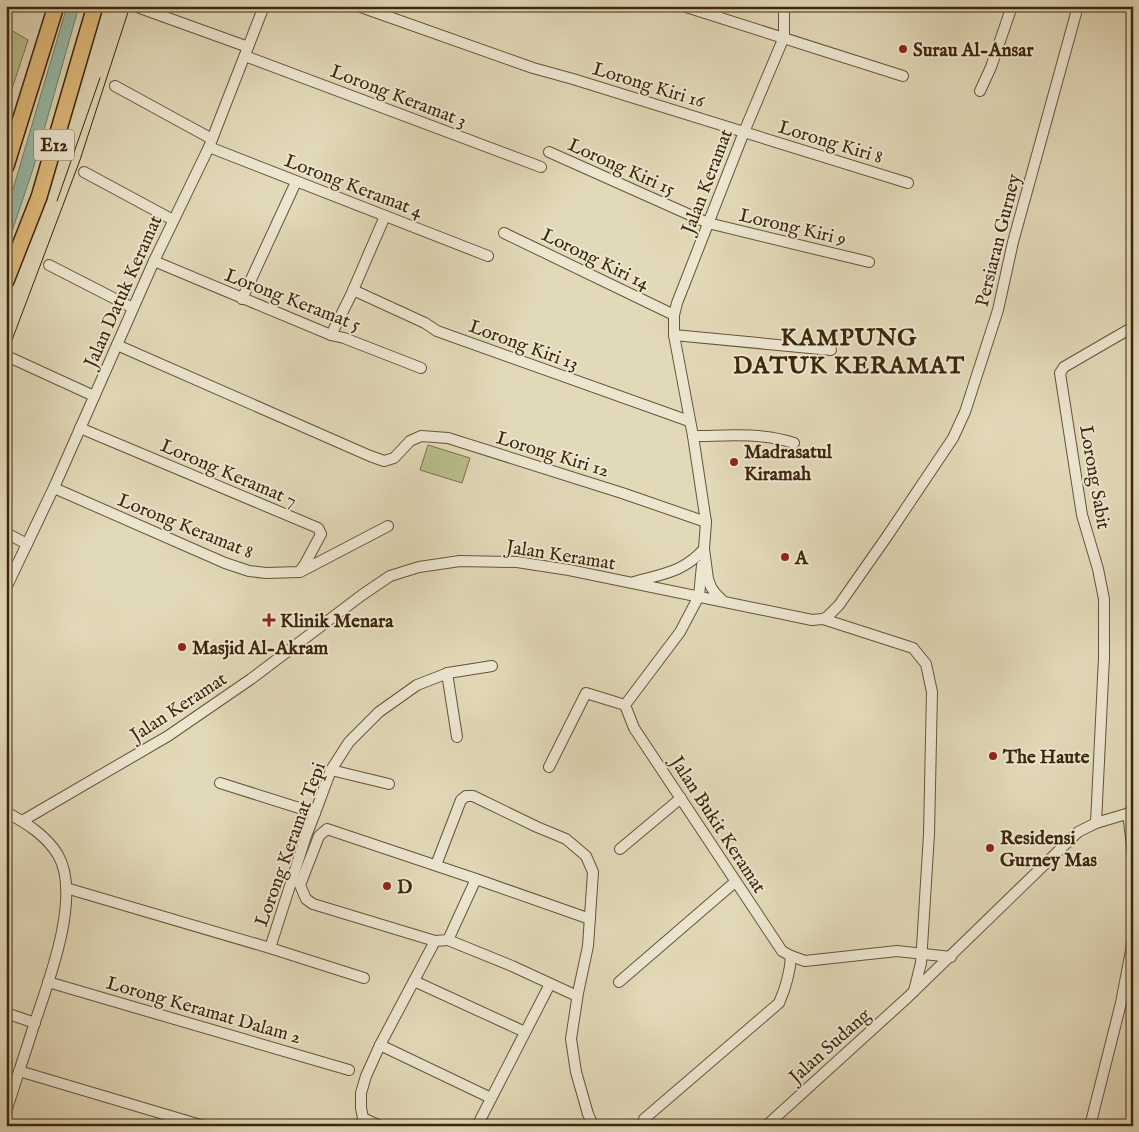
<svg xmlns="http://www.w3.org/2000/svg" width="1139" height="1132" viewBox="0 0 1139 1132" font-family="'IM FELL English',serif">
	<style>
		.green { fill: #b8be8b; stroke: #7b724b }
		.water { fill: #96bba8; stroke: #737f69 }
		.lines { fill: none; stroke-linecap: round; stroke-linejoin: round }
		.minor-casing { stroke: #675336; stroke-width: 12 }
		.highway-casing { stroke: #3e260b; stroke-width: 18 }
		.minor { stroke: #ece6d1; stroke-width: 10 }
		.highway { stroke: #e1bc7c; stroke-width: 15 }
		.tram { stroke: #3e260b; stroke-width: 1 }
		.poi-dot { fill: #8f2418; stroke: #ece6d1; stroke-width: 2 }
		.labels { text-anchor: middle; stroke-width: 4; stroke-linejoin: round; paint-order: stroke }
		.shield { fill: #ece6d1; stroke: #726046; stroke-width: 1 }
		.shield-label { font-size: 18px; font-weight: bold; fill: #3e260b }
		.poi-label { font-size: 19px; font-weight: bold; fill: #3e260b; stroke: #ece6d1; text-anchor: start }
		.street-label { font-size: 19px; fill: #3e260b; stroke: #ece6d1 }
		.district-label { font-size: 24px; font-weight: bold; letter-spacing: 1px; fill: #3e260b; stroke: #ece6d1 }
	</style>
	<rect width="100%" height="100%" fill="#e2d9b8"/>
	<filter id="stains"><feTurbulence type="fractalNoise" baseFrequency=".004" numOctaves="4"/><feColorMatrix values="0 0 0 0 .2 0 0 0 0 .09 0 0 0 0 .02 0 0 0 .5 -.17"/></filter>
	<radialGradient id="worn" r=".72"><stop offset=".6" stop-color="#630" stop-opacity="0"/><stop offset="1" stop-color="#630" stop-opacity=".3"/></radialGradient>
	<g class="green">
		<path d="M6,27L28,40L6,107Z"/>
		<path d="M428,445L470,458L462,483L420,470Z"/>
	</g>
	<path class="water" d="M67,6H79L33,169L6,249V213Z"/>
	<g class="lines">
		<defs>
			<g id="minor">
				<path d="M358,6L533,68L573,79L908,183"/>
				<path d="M683,6L903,76"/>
				<path d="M140,8L248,47"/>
				<path d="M245,56L541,167"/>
				<path d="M115,86L212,139"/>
				<path d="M980,91L991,67L1012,6"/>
				<path d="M209,147L488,256"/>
				<path d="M549,152L708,223L869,262"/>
				<path d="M84,172L173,220"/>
				<path d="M504,233L674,315"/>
				<path d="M154,261L331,335L344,338L421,368"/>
				<path d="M49,265L133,308"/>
				<path d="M353,290L425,323L437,331L689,421"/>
				<path d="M242,299L296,182"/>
				<path d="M331,335L351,295L385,216"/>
				<path d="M674,335L831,350"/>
				<path d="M117,345L370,456L384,461L394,458L410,441L421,436L448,438L622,493L706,522"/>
				<path d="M11,358L94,396"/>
				<path d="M80,428L318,528L321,534L305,564L300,571"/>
				<path d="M693,436C726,436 761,432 794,443"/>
				<path d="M54,488L225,563L249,571L266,573L300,572L388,526"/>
				<path d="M6,533L27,544"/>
				<path d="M634,582C662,574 684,572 704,549"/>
				<path d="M6,588L56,483L154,261L209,147L264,6"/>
				<path d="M723,601L715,593L711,587L708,579L704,549L706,522L693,436L674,335V315L677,303L744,132L784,37V6"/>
				<path d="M823,619L913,648L926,664L932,692L929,834L921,963L914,991"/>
				<path d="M447,673L457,737"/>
				<path d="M625,705L634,728L782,951L791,956L805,961L897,951L951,957"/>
				<path d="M625,705L680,632L699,596L702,565"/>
				<path d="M549,767L586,693L625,705"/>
				<path d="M331,770L389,784"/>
				<path d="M220,783L315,813"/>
				<path d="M6,812C26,823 46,835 58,855C82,896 48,983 34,1025C25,1054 15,1083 6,1112"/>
				<path d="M1128,813L1133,854"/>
				<path d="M22,821L168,736L251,679L362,595L390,576L419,567L460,561L517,562L569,570L812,620L823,619L827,617L839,605L888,535L953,438L965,412L998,310L1013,242L1078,6"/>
				<path d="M1096,823L1104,658V599L1098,569L1082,515L1060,373L1064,367L1133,327"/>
				<path d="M620,849L681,798"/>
				<path d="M436,865L461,800L466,796H473L537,827L566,839L586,856L593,872L588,946L578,993L571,1039L576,1072L588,1114L593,1126"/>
				<path d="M66,888L270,948L364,978"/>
				<path d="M448,940L512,966L577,996"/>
				<path d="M435,941L313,904L306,899L300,885L319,836L327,829L476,879L590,919"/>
				<path d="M270,948L306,836L315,813L331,770L349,742L379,712L417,685L448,673L492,666"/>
				<path d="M414,981L525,1032"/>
				<path d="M48,982L349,1070"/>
				<path d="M619,982L735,882"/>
				<path d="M6,1013L35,1023"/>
				<path d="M380,1045L491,1098"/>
				<path d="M19,1071L204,1126"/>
				<path d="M363,1118L380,1126"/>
				<path d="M644,1119L779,1003C786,987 790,974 791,956"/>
				<path d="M361,1126L363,1118L361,1108V1093L366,1076L380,1045L435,941L448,940L476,879"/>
				<path d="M477,1126L550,984"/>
				<path d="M766,1126L908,997L1078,832L1096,823L1133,812"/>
				<path d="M1090,1126L1121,1003L1133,940"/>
			</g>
			<g id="highway">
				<path d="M6,166L56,6"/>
				<path d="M6,281L39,197L95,6"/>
			</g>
		</defs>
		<use href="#minor" class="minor-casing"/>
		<use href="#highway" class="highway-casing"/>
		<use href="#minor" class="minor"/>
		<use href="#highway" class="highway"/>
		<g class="tram">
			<path d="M57,201L100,78"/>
			<path d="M6,356L80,160L130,6"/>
		</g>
	</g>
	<g class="poi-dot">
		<circle cx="903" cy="49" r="5"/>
		<circle cx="734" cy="462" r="5"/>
		<circle cx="785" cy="557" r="5"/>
		<path d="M266.5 612.5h5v5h5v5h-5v5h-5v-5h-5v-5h5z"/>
		<circle cx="182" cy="647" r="5"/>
		<circle cx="993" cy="756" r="5"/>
		<circle cx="990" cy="848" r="5"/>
		<circle cx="387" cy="886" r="5"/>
	</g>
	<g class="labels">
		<rect class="shield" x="34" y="129.5" width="40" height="31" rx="4"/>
		<g class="shield-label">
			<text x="54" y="151">E12</text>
		</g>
		<g class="poi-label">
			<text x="913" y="56">Surau Al-Ansar</text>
			<text x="744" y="458">Madrasatul<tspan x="744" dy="22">Kiramah</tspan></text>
			<text x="795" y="564">A</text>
			<text x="280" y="627">Klinik Menara</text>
			<text x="192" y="654">Masjid Al-Akram</text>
			<text x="1003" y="763">The Haute</text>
			<text x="1000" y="844">Residensi<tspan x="1000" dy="22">Gurney Mas</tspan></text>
			<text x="397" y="893">D</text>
		</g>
		<g class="street-label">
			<text transform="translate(649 84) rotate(17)" y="7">Lorong Kiri 16</text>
			<text transform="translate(399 95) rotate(21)" y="7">Lorong Keramat 3</text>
			<text transform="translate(831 141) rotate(17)" y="7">Lorong Kiri 8</text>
			<text transform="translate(622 166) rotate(24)" y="7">Lorong Kiri 15</text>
			<text transform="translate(706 181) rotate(-69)" y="7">Jalan Keramat</text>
			<text transform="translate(354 185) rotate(21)" y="7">Lorong Keramat 4</text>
			<text transform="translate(793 226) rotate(13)" y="7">Lorong Kiri 9</text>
			<text transform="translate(997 240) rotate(-76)" y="7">Persiaran Gurney</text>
			<text transform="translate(596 258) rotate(26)" y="7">Lorong Kiri 14</text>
			<text transform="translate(122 291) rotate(-66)" y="7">Jalan Datuk Keramat</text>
			<text transform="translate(293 299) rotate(21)" y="7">Lorong Keramat 5</text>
			<text transform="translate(524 344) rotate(20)" y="7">Lorong Kiri 13</text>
			<text transform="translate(553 453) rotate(17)" y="7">Lorong Kiri 12</text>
			<text transform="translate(229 472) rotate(23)" y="7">Lorong Keramat 7</text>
			<text transform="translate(1096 477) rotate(80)" y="7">Lorong Sabit</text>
			<text transform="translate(186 525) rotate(22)" y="7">Lorong Keramat 8</text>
			<text transform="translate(561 554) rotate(9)" y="7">Jalan Keramat</text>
			<text transform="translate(178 706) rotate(-33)" y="7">Jalan Keramat</text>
			<text transform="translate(719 824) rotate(57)" y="7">Jalan Bukit Keramat</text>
			<text transform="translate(289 844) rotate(-70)" y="7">Lorong Keramat Tepi</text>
			<text transform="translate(204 1009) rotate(16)" y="7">Lorong Keramat Dalam 2</text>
			<text transform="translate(829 1045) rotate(-42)" y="7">Jalan Sudang</text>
		</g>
		<g class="district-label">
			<text x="849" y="345">KAMPUNG<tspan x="849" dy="28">DATUK KERAMAT</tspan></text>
		</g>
	</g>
	<rect width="1139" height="1132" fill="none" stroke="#e2d9b8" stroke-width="25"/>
	<rect x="8" y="8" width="1124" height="1117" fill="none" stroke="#3e260b" stroke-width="2.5"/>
	<rect x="12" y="12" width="1114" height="1107" fill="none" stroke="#3e260b"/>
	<rect width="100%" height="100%" filter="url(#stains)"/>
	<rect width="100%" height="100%" fill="url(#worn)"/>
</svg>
